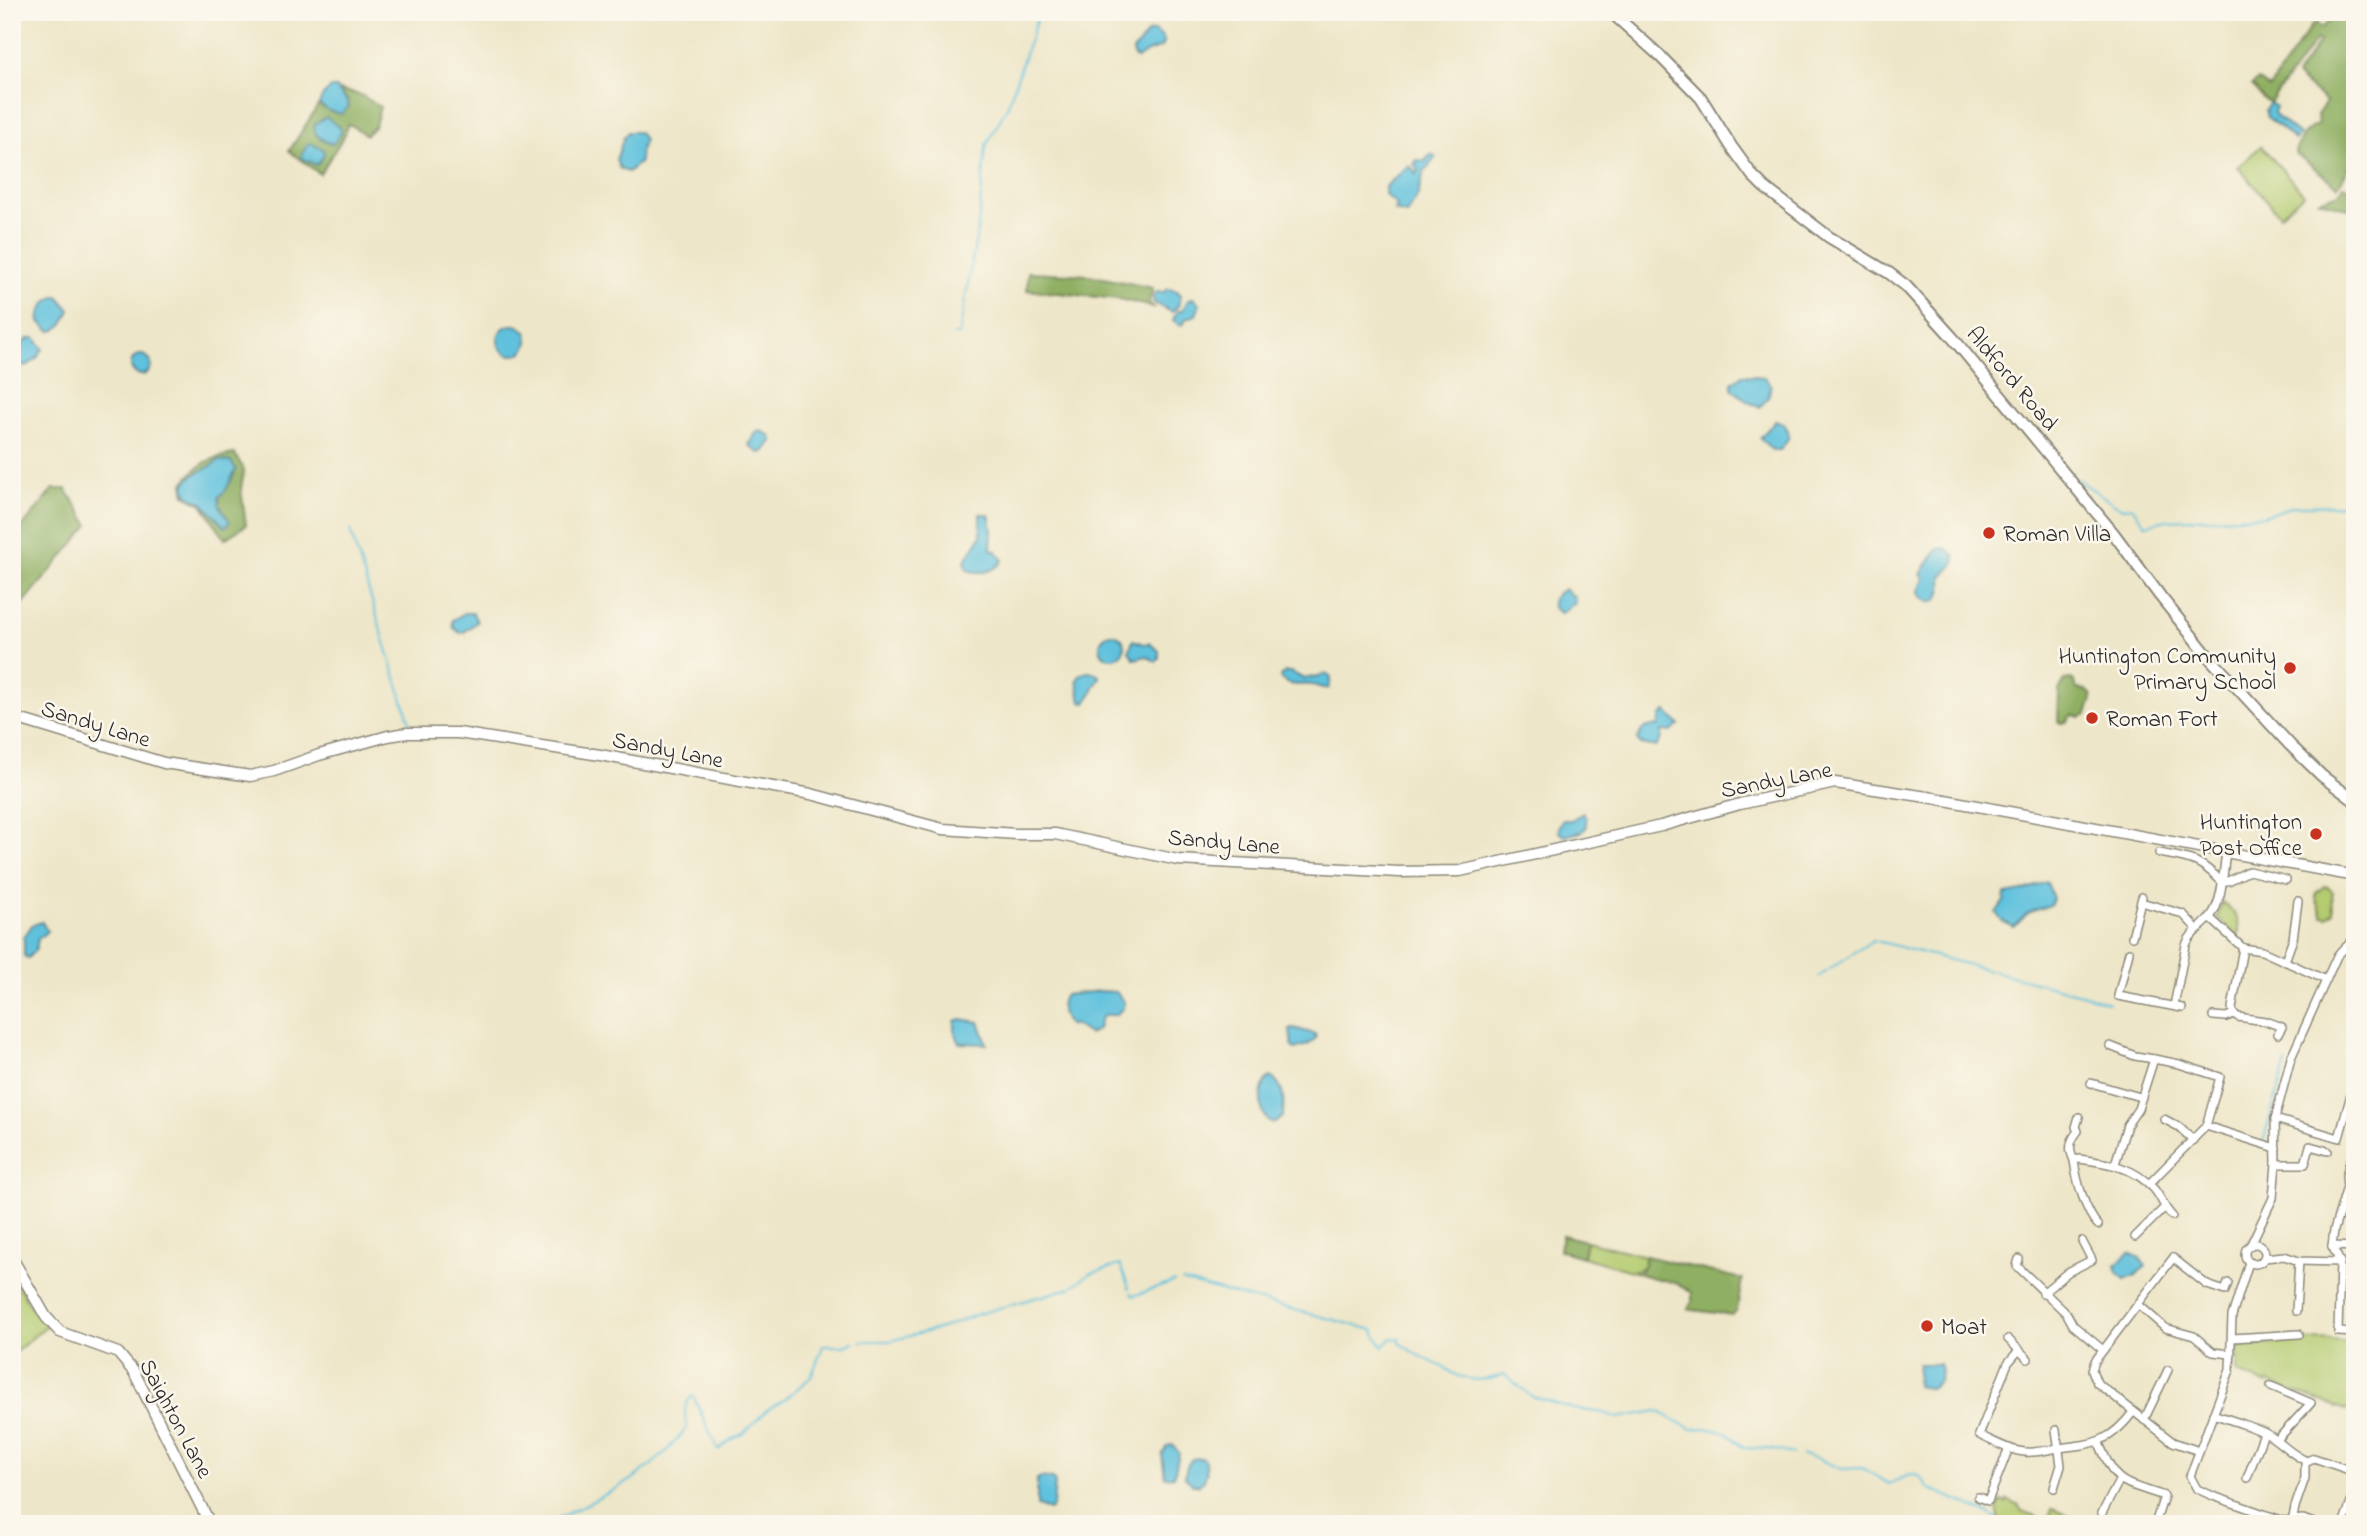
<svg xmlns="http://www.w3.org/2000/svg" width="2367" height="1536" viewBox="0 0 2367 1536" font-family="'Indie Flower',sans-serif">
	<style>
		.green { fill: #b4cb6f; stroke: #707b4d; stroke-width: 2 }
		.forest { fill: #8faf62; stroke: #5d6d46; stroke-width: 2; fill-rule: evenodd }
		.water { fill: #5fc1dd; stroke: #457684; stroke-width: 2 }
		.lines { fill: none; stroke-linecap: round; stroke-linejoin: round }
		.stream { stroke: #5fc1dd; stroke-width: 2 }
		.minor-casing { stroke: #8c887a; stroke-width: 10 }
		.tertiary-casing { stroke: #8c887a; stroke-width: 13 }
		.secondary-casing { stroke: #8c887a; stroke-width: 14 }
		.minor { stroke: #fff; stroke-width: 7 }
		.tertiary { stroke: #fff; stroke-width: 10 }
		.secondary { stroke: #fff; stroke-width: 10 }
		.poi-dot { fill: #c8321e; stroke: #fbf7ec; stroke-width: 2.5 }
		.labels { text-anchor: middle; stroke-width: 5; stroke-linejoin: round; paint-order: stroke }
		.street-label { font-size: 23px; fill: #2b2b2b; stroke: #fbf7ec }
		.poi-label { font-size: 23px; fill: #2b2b2b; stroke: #fbf7ec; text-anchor: start }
	</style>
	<rect width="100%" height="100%" fill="#fbf7ec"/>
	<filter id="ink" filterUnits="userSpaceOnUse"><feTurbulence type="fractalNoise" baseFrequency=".0143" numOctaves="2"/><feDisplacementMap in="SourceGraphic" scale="14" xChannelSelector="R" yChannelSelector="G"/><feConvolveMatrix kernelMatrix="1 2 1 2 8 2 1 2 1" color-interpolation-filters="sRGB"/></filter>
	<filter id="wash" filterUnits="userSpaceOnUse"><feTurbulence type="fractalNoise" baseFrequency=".00686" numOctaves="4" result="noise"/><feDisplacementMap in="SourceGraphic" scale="28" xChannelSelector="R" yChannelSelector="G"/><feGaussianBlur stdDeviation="1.57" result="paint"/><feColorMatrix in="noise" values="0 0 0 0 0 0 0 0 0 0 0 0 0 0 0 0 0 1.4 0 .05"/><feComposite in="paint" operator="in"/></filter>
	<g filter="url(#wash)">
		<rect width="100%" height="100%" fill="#eee6c8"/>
		<g class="green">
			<path d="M2261,146L2304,194L2280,215L2238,167Z"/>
			<path d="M2324,886L2328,887L2332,891L2333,912L2327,917L2323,916L2316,899V893Z"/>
			<path d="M2222,902C2236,912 2241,921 2238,938L2217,918Z"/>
			<path d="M1586,1241L1646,1256L1643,1267L1633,1271L1638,1273L1583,1257Z"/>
			<path d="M12,1274L25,1297L46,1326L12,1355Z"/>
			<path d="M2320,1340L2355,1343V1413L2274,1385L2270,1382L2267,1384L2237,1373L2238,1347Z"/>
			<path d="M2007,1500L2018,1505L2022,1511L2048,1521L2052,1509L2074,1517L2075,1524H2003L2000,1522L1997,1508L2001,1501L2006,1503Z"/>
		</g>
		<g class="forest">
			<path d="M2337,12H2355V158L2338,186L2296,154C2297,141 2305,129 2318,125L2317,115L2326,102L2296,76L2319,42L2316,40L2270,103L2264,99L2252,86L2258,80L2269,88L2311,26L2316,23L2322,28Z"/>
			<path d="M339,90L361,95L380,107L375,126L366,135L351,125H347L345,134L320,174L289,151L319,104L322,108L348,101Z"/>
			<path d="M2344,186L2355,189V211L2319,200L2339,193Z"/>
			<path d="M1028,272L1089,275L1153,288L1149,302L1153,307L1119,299L1027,290Z"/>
			<path d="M235,454L244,470L241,489L246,525L225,539L202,504L185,495L183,484C197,464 210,457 235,454ZM219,460L235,473L226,490L219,497L220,506L230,522L207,509L202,502L192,498L191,477C201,473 212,467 219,460Z"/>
			<path d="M53,489H66L89,525L12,617V540Z"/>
			<path d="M2071,679L2074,681L2077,689L2086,690L2091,694L2092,699L2087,714L2081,717L2072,715L2066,722L2061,723L2058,722L2059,690L2065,680Z"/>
			<path d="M1562,1235L1586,1241L1582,1257L1559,1250Z"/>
			<path d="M1646,1256L1742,1279L1737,1310L1732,1315L1692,1310L1688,1308L1692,1302V1293C1677,1279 1657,1281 1638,1273L1643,1267Z"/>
		</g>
		<g class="water">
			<path d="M1155,31L1163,38C1164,53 1154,47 1146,53C1143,55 1140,57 1137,59L1133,55V51L1149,32Z"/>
			<path d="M331,88H336L347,101L349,106L342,114L329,111L319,104L323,95Z"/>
			<path d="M2270,103L2276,107L2274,112L2276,116L2299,135L2295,140L2267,117L2265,110Z"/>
			<path d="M326,117L341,128V133L333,144C323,141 312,135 315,124Z"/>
			<path d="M628,132H639L644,140L640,152V162L628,172L620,169L616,160L624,137Z"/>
			<path d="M309,143L323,149L324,155L317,165L302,158V154Z"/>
			<path d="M1431,154L1436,157L1424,172L1418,195L1407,214L1395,211L1397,205L1385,195V187L1408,166L1412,168L1416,174L1418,170L1414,163L1416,160L1425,161Z"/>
			<path d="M1167,289L1177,291L1181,295L1178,306L1172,312L1154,303L1153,297L1157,292H1164Z"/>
			<path d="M58,296L70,310C65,320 62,330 50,331L40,322C38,310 47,299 58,296Z"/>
			<path d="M1193,298L1200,304L1196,315L1185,319L1184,324L1180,325L1173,320L1177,311H1182L1188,300Z"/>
			<circle cx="513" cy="340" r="15"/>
			<path d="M29,338H35L43,349L37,358L26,367L15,359C13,349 22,344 29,338Z"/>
			<circle cx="141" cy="365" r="10"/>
			<path d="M1742,375L1764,377L1771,386L1768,397L1760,407L1748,402L1732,389V383Z"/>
			<path d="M1775,421L1783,423C1792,434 1790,439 1780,450H1772L1760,438Z"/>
			<path d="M761,431L771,436L772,441L764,452L759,453L749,445L756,433Z"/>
			<path d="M219,460L231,462L236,469L226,490L219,497L220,506L230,522L225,527L202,502L188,496L184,487C189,471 209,471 219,460Z"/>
			<path d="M980,514H989L992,530L991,550L996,551L1003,560C995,572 980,575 967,570L965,561L981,536Z"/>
			<path d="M1946,548L1955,556L1954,564L1942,577C1943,588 1942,594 1935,602H1929L1920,596L1919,591L1924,578L1921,574L1937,549Z"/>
			<path d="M1565,589L1574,597L1575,603L1561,613C1545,606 1553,595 1565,589Z"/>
			<path d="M465,613H473L477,622L464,632L460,633L453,627V620Z"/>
			<circle cx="1112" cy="646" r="12"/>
			<path d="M1133,640L1144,644L1149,643L1159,651V658L1156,662L1147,656L1134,659L1129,651Z"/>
			<path d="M1088,672L1096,673L1100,677L1086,703L1081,702L1077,680L1081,674Z"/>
			<path d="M1285,672H1291L1304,679L1327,674L1331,678L1329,688C1322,689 1319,686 1312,685C1300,683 1289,689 1280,677Z"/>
			<path d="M1666,711L1679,725L1671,732L1662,731V738L1656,747L1640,744L1637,740C1642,728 1645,725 1658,727L1661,716Z"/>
			<path d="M1583,813L1586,817V828L1581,832L1565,836L1559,832V826L1563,820H1571Z"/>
			<path d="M2047,882L2053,899L2050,905L2028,913L2014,927L2002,921L1996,913L2004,901L2005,894L2022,891Z"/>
			<path d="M42,922L47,931L38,939L36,949L28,958L24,956V937L32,925Z"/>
			<path d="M1099,991L1116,992L1124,1002L1123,1008L1116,1015H1104L1100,1020L1098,1029L1089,1034L1073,1024L1069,1026C1062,1017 1058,1004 1065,995Z"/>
			<path d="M961,1019L979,1022L987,1044L960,1043L955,1033V1021Z"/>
			<path d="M1294,1028L1315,1034L1316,1038L1309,1044L1295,1049L1292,1047L1290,1030Z"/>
			<path d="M1270,1077C1285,1083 1284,1102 1283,1116L1275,1123L1269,1122C1258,1110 1258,1087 1270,1077Z"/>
			<path d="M2129,1253L2139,1257L2146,1266L2134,1276L2125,1279L2117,1272L2115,1265Z"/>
			<path d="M1918,1364H1939L1941,1369L1940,1380L1931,1389L1916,1386Z"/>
			<path d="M1173,1445L1179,1453L1174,1476L1165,1477L1162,1455L1167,1446Z"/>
			<path d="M1201,1458C1209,1463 1207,1472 1204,1481L1198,1485L1192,1484L1185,1477L1187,1466L1192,1459Z"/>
			<path d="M1041,1477L1052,1479L1055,1482L1053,1506L1050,1510L1037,1506V1479Z"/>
		</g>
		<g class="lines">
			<g class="stream">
				<path d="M954,335H959L978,227L986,146L1008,105L1039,12"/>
				<path d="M2077,479L2116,505L2123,508L2132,507L2146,525L2166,520L2263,516L2294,506L2355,505"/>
				<path d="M350,530L410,723"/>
				<path d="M1818,977L1873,940L2096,998L2108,1003"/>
				<path d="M2263,1142L2286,1063"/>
				<path d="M1182,1281L1373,1330L1383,1347L1392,1338L1400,1339V1343C1414,1354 1429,1361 1445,1368C1452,1371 1448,1371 1454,1374C1467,1382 1491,1381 1504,1374L1531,1396L1550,1402L1574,1409L1604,1413L1618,1418L1657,1411L1692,1429L1705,1428L1728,1433L1743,1448L1770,1449L1793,1454"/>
				<path d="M1131,1293L1133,1296L1174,1282"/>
				<path d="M861,1341H890L942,1328L978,1314L1070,1288L1089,1274L1120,1265L1129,1288"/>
				<path d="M1802,1455L1819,1459L1840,1469L1862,1468L1889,1484C1906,1477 1917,1466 1928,1488L1991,1515L2003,1524"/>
				<path d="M547,1524C602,1495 649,1480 687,1427C686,1414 681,1405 693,1396L718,1450L732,1439L743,1434L767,1410L784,1400L811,1377L823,1346H845L853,1342"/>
			</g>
		</g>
	</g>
	<g filter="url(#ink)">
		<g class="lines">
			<defs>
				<g id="minor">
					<path d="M2159,853C2190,859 2198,858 2221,881H2228L2249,871L2286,880"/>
					<path d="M2141,902L2183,914L2197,929"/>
					<path d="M2210,918L2243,948L2262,951L2326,980"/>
					<path d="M2132,937L2142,897"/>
					<path d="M2129,952L2118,996L2182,1008"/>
					<path d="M2285,961L2293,939L2298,901"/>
					<path d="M2174,1006L2186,945C2191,931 2203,928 2211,916C2223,900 2223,872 2226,852"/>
					<path d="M2234,1014L2232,1008L2243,948"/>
					<path d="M2213,1016L2226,1017L2234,1014L2238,1017L2265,1021L2282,1027L2278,1034"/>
					<path d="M2110,1046L2135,1056L2154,1059"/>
					<path d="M2091,1083L2140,1097"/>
					<path d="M2164,1119L2179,1127L2193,1140"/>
					<path d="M2275,1119L2339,1138L2355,1080"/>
					<path d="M2206,1126L2276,1148"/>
					<path d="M2074,1160C2068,1149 2070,1141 2078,1131L2076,1127L2079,1117"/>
					<path d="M2350,1161L2346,1176L2347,1187L2334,1230L2332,1246L2340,1262L2338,1332L2355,1333"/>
					<path d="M2115,1164L2127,1125L2138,1109L2154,1059L2179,1064L2220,1077L2206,1126L2149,1184"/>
					<path d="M2276,1164H2305L2310,1146L2328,1151"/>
					<path d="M2098,1225C2085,1212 2076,1178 2074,1160L2079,1159C2108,1163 2133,1166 2154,1189C2161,1197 2164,1208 2172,1216"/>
					<path d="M2135,1237L2164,1208"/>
					<circle cx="2255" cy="1254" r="10"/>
					<path d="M2250,1246L2273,1198L2276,1164L2275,1119L2291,1058L2337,956L2355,938"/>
					<path d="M2332,1246L2355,1247"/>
					<path d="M2264,1258L2284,1256L2299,1261L2340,1262"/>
					<path d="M2019,1259L2017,1266L2067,1314L2073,1325L2103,1350"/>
					<path d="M2249,1262L2232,1316L2230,1370L2190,1476L2197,1489L2213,1496L2284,1521L2303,1519L2316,1524"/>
					<path d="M2043,1293L2068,1272L2092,1260L2082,1241"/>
					<path d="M2139,1305L2165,1328L2194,1336L2213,1352L2231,1354"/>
					<path d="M2296,1311L2299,1261"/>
					<path d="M2232,1338L2299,1334"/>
					<path d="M2008,1339L2028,1359"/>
					<path d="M2019,1350L2008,1363L1979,1435C1993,1441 2009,1451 2025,1452C2036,1453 2047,1450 2058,1448C2094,1444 2110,1443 2133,1412"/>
					<path d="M2271,1386L2311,1403L2277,1440"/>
					<path d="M2213,1414C2230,1420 2249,1425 2265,1433C2281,1441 2290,1455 2307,1461L2305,1464V1478L2295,1507L2292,1523"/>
					<path d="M2144,1420L2168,1370"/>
					<path d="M2099,1443C2117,1487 2121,1481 2164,1496L2155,1524"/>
					<path d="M2199,1451L2173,1442L2097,1383L2092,1370L2095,1361L2173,1258L2207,1285L2225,1291L2228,1283"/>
					<path d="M2307,1461L2314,1458L2355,1472"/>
					<path d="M2247,1478L2264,1433"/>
					<path d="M2054,1488L2061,1465L2056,1430"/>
					<path d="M1978,1497L1988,1501L2009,1448"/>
					<path d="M2102,1513L2119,1481"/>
					<path d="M2343,1524L2355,1492"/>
				</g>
				<g id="tertiary">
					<path d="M12,717L164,763L250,776L274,771L319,755L388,736L407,733H458L600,755L811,794L943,829L1016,834H1055L1178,860L1399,872L1460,871L1661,826L1740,804L1835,783L1934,798L2355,876"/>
					<path d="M12,1258L46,1317L60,1332L118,1353L134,1372L210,1524"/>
				</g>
				<path id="secondary" d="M1611,12L1660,56L1701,98L1731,146L1752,175L1764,187L1829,237L1889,273L1906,286L1952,337L2114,534L2160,596L2208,656L2290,745L2322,776L2355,801"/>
			</defs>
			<use href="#minor" class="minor-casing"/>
			<use href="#tertiary" class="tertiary-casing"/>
			<use href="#secondary" class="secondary-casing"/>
			<use href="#minor" class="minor"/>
			<use href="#tertiary" class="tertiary"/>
			<use href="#secondary" class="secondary"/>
		</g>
	</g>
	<g class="poi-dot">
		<circle cx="1989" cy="533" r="7"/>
		<circle cx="2290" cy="668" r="7"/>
		<circle cx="2092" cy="718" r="7"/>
		<circle cx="2316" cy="834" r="7"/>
		<circle cx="1927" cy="1326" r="7"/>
	</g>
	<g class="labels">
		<g class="street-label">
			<text transform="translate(2013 378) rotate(50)" y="8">Aldford Road</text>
			<text transform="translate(96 723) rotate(17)" y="8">Sandy Lane</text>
			<text transform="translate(668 749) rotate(11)" y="8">Sandy Lane</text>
			<text transform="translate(1776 779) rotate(-11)" y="8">Sandy Lane</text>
			<text transform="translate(1224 841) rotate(5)" y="8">Sandy Lane</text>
			<text transform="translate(177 1418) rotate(62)" y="8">Saighton Lane</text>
		</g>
		<g class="poi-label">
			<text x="2003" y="541">Roman Villa</text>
			<text x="2276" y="663" text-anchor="end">Huntington Community<tspan x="2276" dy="26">Primary School</tspan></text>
			<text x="2106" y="726">Roman Fort</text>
			<text x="2302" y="829" text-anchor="end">Huntington<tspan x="2302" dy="26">Post Office</tspan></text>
			<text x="1941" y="1334">Moat</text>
		</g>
	</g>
	<rect width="2367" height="1536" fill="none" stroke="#fbf7ec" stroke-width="42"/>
</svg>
